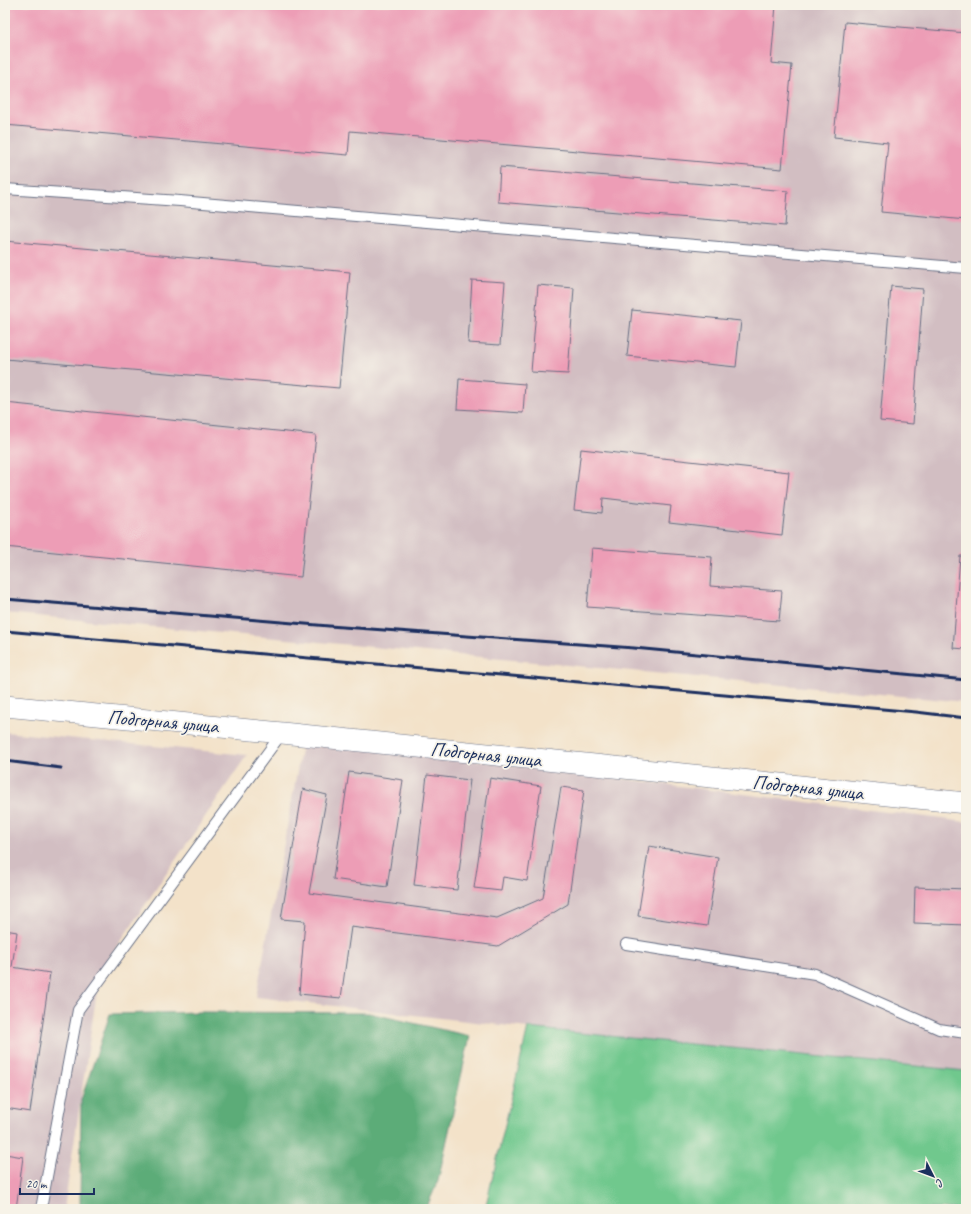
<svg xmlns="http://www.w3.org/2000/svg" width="971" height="1214" viewBox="0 0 971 1214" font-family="Caveat,sans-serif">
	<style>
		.industrial { fill: #d2bec2 }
		.green { fill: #70c88d; stroke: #467c76 }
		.forest { fill: #5cac78; stroke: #3c6e6b }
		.building { fill: #ed9db6 }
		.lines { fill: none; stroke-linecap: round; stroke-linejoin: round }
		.lane-casing { stroke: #676e83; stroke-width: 12 }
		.street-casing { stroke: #676e83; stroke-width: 22 }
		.lane { stroke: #fff; stroke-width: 10 }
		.street { stroke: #fff; stroke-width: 21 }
		.rail { stroke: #1b2f5e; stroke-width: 3 }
		.labels { text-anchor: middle; stroke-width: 3.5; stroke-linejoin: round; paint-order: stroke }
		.street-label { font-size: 20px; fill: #1b2f5e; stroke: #f7f3e8 }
	</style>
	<rect width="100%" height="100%" fill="#f7f3e8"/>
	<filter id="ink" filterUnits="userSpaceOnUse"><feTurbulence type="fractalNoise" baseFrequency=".025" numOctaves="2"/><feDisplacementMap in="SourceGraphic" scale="8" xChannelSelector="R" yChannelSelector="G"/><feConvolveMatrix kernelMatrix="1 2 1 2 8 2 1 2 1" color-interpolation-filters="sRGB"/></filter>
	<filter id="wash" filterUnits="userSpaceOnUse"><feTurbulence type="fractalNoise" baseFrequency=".012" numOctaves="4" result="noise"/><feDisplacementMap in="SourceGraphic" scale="16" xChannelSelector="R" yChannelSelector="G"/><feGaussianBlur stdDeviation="0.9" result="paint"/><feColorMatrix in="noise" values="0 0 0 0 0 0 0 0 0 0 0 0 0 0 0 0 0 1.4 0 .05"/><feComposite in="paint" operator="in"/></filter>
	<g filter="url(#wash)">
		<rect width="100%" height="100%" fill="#f3e2c9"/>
		<g class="industrial">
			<path d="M5,5H966V702L5,613Z"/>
			<path d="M5,732L247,755L100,971L64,1209H5Z"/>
			<path d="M303,739L966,822V1071L528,1028L256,997Z"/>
		</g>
		<path class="green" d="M528,1028L966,1071V1209H485Z"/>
		<path class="forest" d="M201,1012L369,1013L470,1036L438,1181L426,1209H80L81,1100L110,1014Z"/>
		<g id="blocks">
			<g class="building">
				<path d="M5,5H776L771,63L792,65L782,169L350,131L348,155L5,125Z"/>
				<path d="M845,22L966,33V220L881,212L888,143L834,137Z"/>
				<path d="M500,167L788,191L785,226L498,202Z"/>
				<path d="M5,241L350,272L339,388L5,359Z"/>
				<path d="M472,280L505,282L500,345L468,343Z"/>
				<path d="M538,285L574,288L568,374L531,372Z"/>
				<path d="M891,286L923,289L913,424L880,421Z"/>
				<path d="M632,310L741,321L736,367L627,356Z"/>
				<path d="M459,379L525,384L523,413L457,409Z"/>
				<path d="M5,403L316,435L301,577L5,547Z"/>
				<path d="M581,449L789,472L782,535L669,522L671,506L603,498L602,513L574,510Z"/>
				<path d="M592,548L712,557L710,586L782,591L779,621L587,607Z"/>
				<path d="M960,556H966V649L953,648Z"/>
				<path d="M349,772L403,780L387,887L333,879Z"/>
				<path d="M427,775L470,780L457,890L414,885Z"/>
				<path d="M490,778L541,786L527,881L503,877L501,891L474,888Z"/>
				<path d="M561,787L584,790L568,904L498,946L351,927L341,998L299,994L305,921L281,919L303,789L327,795L309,893L497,918L543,898Z"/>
				<path d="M649,846L718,857L707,926L638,916Z"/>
				<path d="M915,887L966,889V925L914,923Z"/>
				<path d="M5,930L17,932L12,967L50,973L30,1112L5,1108Z"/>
				<path d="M5,1154L23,1157L16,1209H5Z"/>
			</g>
		</g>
	</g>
	<g filter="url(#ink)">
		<use href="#blocks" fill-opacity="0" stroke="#676e83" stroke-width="1"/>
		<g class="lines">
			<defs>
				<g id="lane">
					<path d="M5,189L180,201L966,268"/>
					<path d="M626,944L815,974L939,1029L966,1033"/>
					<path d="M41,1209L78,1010L282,733"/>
				</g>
				<path id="street" d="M5,706L282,733L966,803"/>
			</defs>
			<use href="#lane" class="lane-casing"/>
			<use href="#street" class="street-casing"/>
			<use href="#lane" class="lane"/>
			<use href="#street" class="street"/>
			<g class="rail">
				<path d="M5,599L329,626L634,648L966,680"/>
				<path d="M5,631L916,712L966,718"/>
				<path d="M5,761L61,768"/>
			</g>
		</g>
	</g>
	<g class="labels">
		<g class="street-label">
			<text transform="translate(163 721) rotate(5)" y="7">Подгорная улица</text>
			<text transform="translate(486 754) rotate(6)" y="7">Подгорная улица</text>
			<text transform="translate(808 787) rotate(6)" y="7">Подгорная улица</text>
		</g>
	</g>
	<rect width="971" height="1214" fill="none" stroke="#f7f3e8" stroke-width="20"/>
	<g transform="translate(933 1176) rotate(132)" stroke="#f7f3e8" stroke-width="3" paint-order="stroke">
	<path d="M0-3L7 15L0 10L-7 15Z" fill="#1b2f5e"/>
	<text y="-6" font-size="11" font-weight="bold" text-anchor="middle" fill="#1b2f5e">С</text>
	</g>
	<path d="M20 1188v6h74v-6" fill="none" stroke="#1b2f5e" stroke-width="2"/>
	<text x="26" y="1188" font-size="12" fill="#1b2f5e" stroke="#f7f3e8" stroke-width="3" paint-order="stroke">20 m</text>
</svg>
